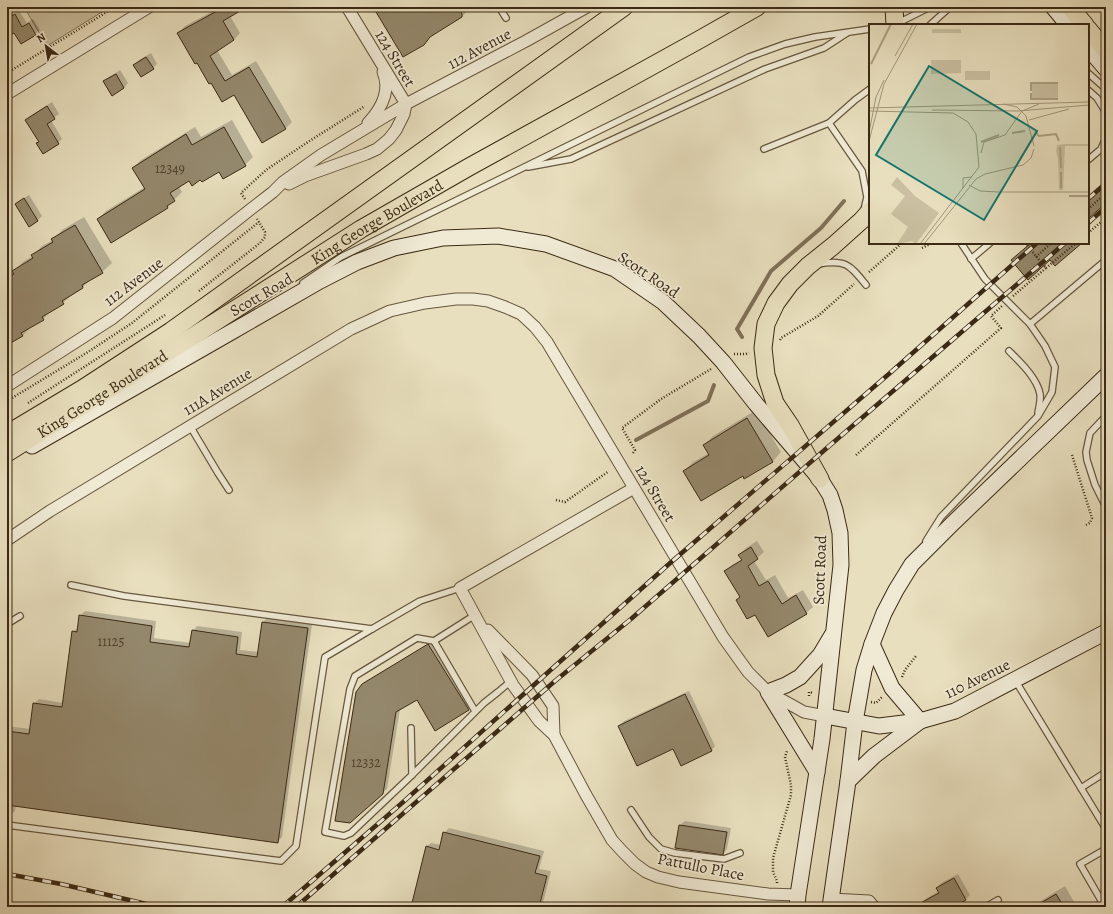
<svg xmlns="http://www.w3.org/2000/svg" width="1113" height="914" viewBox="0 0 1113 914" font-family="Alegreya,serif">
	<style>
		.green { fill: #cac0a1; stroke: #82755a }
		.shadow { fill: #0003 }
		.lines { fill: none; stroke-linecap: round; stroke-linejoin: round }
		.stream { stroke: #7f7157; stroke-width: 4 }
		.building { fill: #94886c; stroke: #3a2a14 }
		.lane-casing { stroke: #66573e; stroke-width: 8 }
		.street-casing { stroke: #66573e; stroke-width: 13 }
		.secondary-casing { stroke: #3a2a14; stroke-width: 17 }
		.primary-casing { stroke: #3a2a14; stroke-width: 19 }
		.path { stroke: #3a2a14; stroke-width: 2.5; stroke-dasharray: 1 2; stroke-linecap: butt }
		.lane { stroke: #f0ead5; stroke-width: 5.5 }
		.street { stroke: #f0ead5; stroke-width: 11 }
		.secondary { stroke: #f0ead5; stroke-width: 15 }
		.primary { stroke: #e8dfbe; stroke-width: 17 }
		.rail-casing { stroke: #3a2a14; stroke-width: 4.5 }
		.rail { stroke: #f0ead5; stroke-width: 3; stroke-dasharray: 9; stroke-linecap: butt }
		.labels { text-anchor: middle; stroke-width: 3.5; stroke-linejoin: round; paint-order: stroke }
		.number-label { font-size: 14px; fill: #50422a }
		.street-label { font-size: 16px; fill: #3a2a14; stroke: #f0ead5 }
		.inset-river { fill: none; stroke: #ada184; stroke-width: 2 }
		.inset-road { fill: none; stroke: #a2977a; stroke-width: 1 }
		.view { fill: #0f766e; fill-opacity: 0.15; stroke: #0f766e; stroke-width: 2 }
		.inset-edge { fill: none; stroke: #3a2a14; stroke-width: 2 }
	</style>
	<rect width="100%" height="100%" fill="#e8dfbe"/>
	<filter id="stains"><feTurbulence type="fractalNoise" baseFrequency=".005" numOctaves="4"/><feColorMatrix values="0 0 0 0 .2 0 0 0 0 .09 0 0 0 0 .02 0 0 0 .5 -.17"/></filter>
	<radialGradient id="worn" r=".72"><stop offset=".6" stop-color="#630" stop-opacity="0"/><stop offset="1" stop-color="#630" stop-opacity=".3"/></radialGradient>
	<path class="green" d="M24,7H110L47,46Z"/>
	<g class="shadow">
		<path d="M7,7H9L13,14L19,11L27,23L33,19L40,30L35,34L14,32L7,36Z"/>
		<path d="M216,7H243L230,16L240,33L234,40L217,50L232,75L256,61L292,122L286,128L234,94L211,82L178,33L185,26L217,9Z"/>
		<path d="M379,7H471L462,17L434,33L423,44Z"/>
		<path d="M151,53L157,64L153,68L135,65L139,60Z"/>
		<path d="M120,70L128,83L124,88L105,81L109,77Z"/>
		<path d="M52,102L59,114L51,120L62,139L58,143L40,142L26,120L30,116Z"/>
		<path d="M232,120L253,157L245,165L219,170L201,179L189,180L179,187L182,192L167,207L98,219L106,211L145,187L133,168L141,160L195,127L201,137Z"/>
		<path d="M1106,178V185L1103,181Z"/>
		<path d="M29,195L42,216L38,220L30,225L17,204L21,200Z"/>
		<path d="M84,217L112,263L102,272L92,278L83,287L72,294L63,303L52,309L43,319L32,326L23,335L7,344V275L14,271L23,262L33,256L42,246L53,240L62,230Z"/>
		<path d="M1088,219L1092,223L1088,227Z"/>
		<path d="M756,410L781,452L773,461L745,478L743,475L684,471L693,462L709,453L704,445L713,436Z"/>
		<path d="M757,541L764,552L754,561L766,580L775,575L788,598L803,590L813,607L806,613H755L737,600L741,596L725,571L732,565L742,559L739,555L746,548Z"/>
		<path d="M85,611L156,621L154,638L191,643L193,631L197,626L242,632L240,650L259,652L263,622L267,618L312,624L282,837L277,842L16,805L15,811L11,815H7V726L31,729L34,704L39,699L63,703L73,632L78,627L80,616Z"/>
		<path d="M433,641L473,705L468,709L417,699L400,709L387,789L382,793L363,684L368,680Z"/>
		<path d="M689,691L715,746L711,751L673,747L619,726L624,721Z"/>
		<path d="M685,821L731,828L727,849L723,854L680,825Z"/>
		<path d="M449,828L544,851L539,869L551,871L542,907H412L426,847L431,843L441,845L444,833Z"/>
		<path d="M958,874L970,895L966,899L952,907H925L922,903L927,898L939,891L937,888L941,883Z"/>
		<path d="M1065,886L1077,907H1031Z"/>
	</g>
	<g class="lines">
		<g class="stream">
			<path d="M1104,11L1106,10"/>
			<path d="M742,337L737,329L771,271L821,228L844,201"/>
			<path d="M636,440L708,401L714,385"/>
		</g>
	</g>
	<g class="building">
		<path d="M215,7H247L223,21L234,40L210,56L225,81L249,67L286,129L262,143L234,95L222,102L211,83L209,84L197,63L195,64L177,33L217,11Z"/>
		<path d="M373,7H459L462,14V17L430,37L424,45L403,57Z"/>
		<path d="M15,14L22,27L29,23L36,35L21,44L14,33L7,37V19Z"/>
		<path d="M146,57L154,69L141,77L133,65Z"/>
		<path d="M116,74L124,88L112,96L103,81Z"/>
		<path d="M47,106L55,119L47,124L59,144L43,154L36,143L39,142L25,120Z"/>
		<path d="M224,127L246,166L223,179L219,172L202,182L200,180L192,186L189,181L170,193L175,201L167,206L168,208L111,243L97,219L145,189L132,168L186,134L192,145Z"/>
		<path d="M1106,185V203L1088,219V201Z"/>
		<path d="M24,198L38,221L29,227L15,204Z"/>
		<path d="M75,225L103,273L82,285L83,288L62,301L64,304L42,317L44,320L21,333L23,336L7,345V278L14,274L12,271L33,258L31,255L53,242L51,239Z"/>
		<path d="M1031,243H1082L1055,266L1050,260L1028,280L1011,260Z"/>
		<path d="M747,418L773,462L744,479L743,476L701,501L683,471L709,455L703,445Z"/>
		<path d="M751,547L758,559L748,566L759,586L768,581L782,604L796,595L807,614L768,637L755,615L747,619L736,600L740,597L724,571L742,560L738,555Z"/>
		<path d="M79,615L152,626L150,642L189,647L192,630L238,637L236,654L257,657L262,622L308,628L278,843L7,805V731L29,734L33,703L62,707L72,631L77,632Z"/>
		<path d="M428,644L469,710L435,731L417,700L396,712L383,794L350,823L335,821L356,692L362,684Z"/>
		<path d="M685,694L712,751L681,766L673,749L637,766L618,726Z"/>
		<path d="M679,825L727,832L723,855L675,848Z"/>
		<path d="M443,832L540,856L535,873L547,876L539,907H411L426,846L439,850Z"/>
		<path d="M954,878L966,900L954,907H913L939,893L936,888Z"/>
		<path d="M1056,894L1064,907H1034Z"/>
	</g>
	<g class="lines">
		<defs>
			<g id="lane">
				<path d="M499,7L506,18"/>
				<path d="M898,23L930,7"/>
				<path d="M930,25L950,7"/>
				<path d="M1088,73L1106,89"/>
				<path d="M1088,90L1097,98L1105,111L1106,113"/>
				<path d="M829,123L862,171L867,197L864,210"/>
				<path d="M764,149L829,123L855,100L870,89"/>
				<path d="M1088,160L1101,149L1106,138"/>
				<path d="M528,167L571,159L765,69L824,48L847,33"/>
				<path d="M971,259L990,243"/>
				<path d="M818,264C846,259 850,265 866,285"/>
				<path d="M303,283L341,257L749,57L785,44L815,37L870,29"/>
				<path d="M1030,324L1106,260"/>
				<path d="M1009,351C1020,362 1037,378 1040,394C1041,400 1039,407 1038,413"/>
				<path d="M1106,416L1090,433L1086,452L1087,460L1095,485L1106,507"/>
				<path d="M190,426L218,473L229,490"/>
				<path d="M926,541L941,517L1038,416L1052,392L1055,367L1045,346L1030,324L985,279L961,243"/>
				<path d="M71,585L124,596L372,629L420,601L460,588"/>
				<path d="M475,615L434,641L417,638L355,676L350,689L325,832L344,836L351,833L412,775L484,703L498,692L511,681"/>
				<path d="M7,624L20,616"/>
				<path d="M434,641L475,711"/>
				<path d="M1015,680L1106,829"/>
				<path d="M411,728L412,775"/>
				<path d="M1081,788L1106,772"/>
				<path d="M631,810L649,837L661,849L675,853L724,859L740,853"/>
				<path d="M7,825L281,861L296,846L325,657L372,629"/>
				<path d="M986,907L998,900"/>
				<path d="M1105,907L1080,864L1106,849"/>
			</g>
			<g id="street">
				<path d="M347,7L406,104"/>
				<path d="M7,94L149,7"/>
				<path d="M368,123C381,109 391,91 383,72"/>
				<path d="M289,184L305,176L366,154L377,149L389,139L396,130L404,114L406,104"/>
				<path d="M7,386L113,318L251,209L273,192L283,182L321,155L406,104L526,41L587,7"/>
				<path d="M634,488L460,588L513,685L539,721L554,735L586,795L612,840L622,851L635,864L646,872L658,877L679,882L768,894L798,895"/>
				<path d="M7,540L50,511L351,329L390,311L425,303L456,299H473L488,301L505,307L521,314L535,327L547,342L723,637L748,672L768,692L804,712L825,716"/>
				<path d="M488,630L532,675L553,706L554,735"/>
				<path d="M831,899L869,901L874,907"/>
			</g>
			<g id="secondary">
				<path d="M1053,7L1068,25"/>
				<path d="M1088,48L1106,69"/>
				<path d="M32,446L233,331L320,281L357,262L394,248L443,238L498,236L546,244L615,269L663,302L699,336L723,362L756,404L820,479L830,495L835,510L840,533L841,565L822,739L798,895L797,907"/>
				<path d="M872,644L892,688L920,721"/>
				<path d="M825,716L879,726L920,721L955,711L1106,632"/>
				<path d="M817,772L768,692L786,685L800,677L820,655L832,635"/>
				<path d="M848,781L874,756L919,722"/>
				<path d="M830,907L848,781L855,722L864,670L872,644L884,613L896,590L912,564L951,525L1106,376"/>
			</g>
			<g id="primary">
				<path d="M894,7L895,25"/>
				<path d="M1070,7L1085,25"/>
				<path d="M1088,29L1106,51"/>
				<path d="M7,434L82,389L171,331L624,7"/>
				<path id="s1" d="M7,453L176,347L361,229L469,167L697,41L757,7"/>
				<path d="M820,479L790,425L775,403L766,375L763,348L766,324L776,303L790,284L808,266L833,246L862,220L870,211"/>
			</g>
		</defs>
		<use href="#lane" class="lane-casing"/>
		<use href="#street" class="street-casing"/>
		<use href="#secondary" class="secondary-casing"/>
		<use href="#primary" class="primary-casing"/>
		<g class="path">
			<path d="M7,73L115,7"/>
			<path d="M405,81L411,78"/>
			<path d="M245,199L241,193L266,170L311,140L365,106"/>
			<path d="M1088,209L1106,193"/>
			<path d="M1088,233L1106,218"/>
			<path d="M922,248L932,243"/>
			<path d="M1036,257L1051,243"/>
			<path d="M1046,268L1076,243"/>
			<path d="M869,272L902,243"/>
			<path d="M199,291L260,243L265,237V232L257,219"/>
			<path d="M1013,296L1046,268L1025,243"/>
			<path d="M780,340L781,338L818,316L854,284"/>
			<path d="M734,354H746L749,353"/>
			<path d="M7,401L88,352L132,323L259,222"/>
			<path d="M28,403L165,315"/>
			<path d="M633,453L635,450L622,428L661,399L711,369"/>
			<path d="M856,455L1001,328L991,316L1002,306"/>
			<path d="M1072,455L1092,518L1090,523L1086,525"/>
			<path d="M556,500L565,502L609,471"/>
			<path d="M902,677L905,670L916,656"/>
			<path d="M809,696V692L813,693"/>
			<path d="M871,702L876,703L882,697"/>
			<path d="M777,883V881L773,872V858L791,795V785L785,757L787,751"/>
		</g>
		<use href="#lane" class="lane"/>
		<use href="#street" class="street"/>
		<use href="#secondary" class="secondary"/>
		<use href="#primary" class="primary"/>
		<defs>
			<g id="rail">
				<path d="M1088,199L1106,183"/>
				<path d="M1088,223L1106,207"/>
				<path d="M7,874L61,884L159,907"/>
				<path d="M282,907L402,803L669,564L890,373L1037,243"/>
				<path d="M296,907L485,742L555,681L631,619L828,447L1065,243"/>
			</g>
		</defs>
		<use href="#rail" class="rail-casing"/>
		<use href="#rail" class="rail"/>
	</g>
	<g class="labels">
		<g class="number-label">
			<text x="170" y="173">12349</text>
			<text x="111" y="646">11125</text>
			<text x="366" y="767">12332</text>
		</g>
		<g class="street-label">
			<text transform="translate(479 48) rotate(-28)" y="6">112 Avenue</text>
			<text transform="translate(396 58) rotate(59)" y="6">124 Street</text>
			<text dy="6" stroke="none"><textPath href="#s1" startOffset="436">King George Boulevard</textPath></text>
			<text transform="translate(649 274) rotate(34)" y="6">Scott Road</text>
			<text transform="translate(133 281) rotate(-37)" y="6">112 Avenue</text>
			<text transform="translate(261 294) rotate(-30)" y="6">Scott Road</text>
			<text transform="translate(217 391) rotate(-31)" y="6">111A Avenue</text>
			<text dy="6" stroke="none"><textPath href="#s1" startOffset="112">King George Boulevard</textPath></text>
			<text transform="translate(656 493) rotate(59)" y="6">124 Street</text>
			<text transform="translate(819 570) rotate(-88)" y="6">Scott Road</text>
			<text transform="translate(977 678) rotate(-26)" y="6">110 Avenue</text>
			<text transform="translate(701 866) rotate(11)" y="6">Pattullo Place</text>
		</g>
	</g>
	<g transform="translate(869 24)">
		<rect width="220" height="220" fill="#e8dfbe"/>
		<path d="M63,5H92V9H63ZM62,36H92V49L62,50ZM96,47H121V56H96ZM163,60H189V75L163,74ZM197,120H220V122H196L194,166H190L189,135L187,127L188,121ZM28,153L46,172L70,189L47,220L43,217L28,220L39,203L22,190L36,172L22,161Z" fill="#cac0a1"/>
		<path class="inset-river" d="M2,40L22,0M162,67V59H189M162,69V75H189M166,108L170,112L187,110L190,117M143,109L156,107M112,118L130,111M191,123L192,144M192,164V148M200,172H220"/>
		<path class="inset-road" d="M26,32L44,0M134,80L148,83L157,92L165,122M0,84L220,78M63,86L149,87L220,81M0,87L84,89L99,98L107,110L110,143L51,220M160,96L200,85M0,109L7,73L15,56M0,117L15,60L48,0M112,129L115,118L136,111L153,87L170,80M100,161L111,167L129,168H220M94,164V154L103,153M55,220L107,155L116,150L154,141L162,134L165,125"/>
		<path class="view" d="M60,42L168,107L115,196L7,131Z"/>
		<rect width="220" height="220" class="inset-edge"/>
	</g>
	<rect width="1113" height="914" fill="none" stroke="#e8dfbe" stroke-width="24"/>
	<rect x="8" y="8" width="1097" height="898" fill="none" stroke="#3a2a14" stroke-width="2"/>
	<rect x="12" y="12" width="1089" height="890" fill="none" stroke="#3a2a14"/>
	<g transform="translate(46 46) rotate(329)" stroke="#f0ead5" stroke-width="3" paint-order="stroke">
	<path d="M0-3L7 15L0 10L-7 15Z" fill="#3a2a14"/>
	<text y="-6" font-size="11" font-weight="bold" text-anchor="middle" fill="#3a2a14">N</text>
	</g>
	<rect width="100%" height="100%" filter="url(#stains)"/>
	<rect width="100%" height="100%" fill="url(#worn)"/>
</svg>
